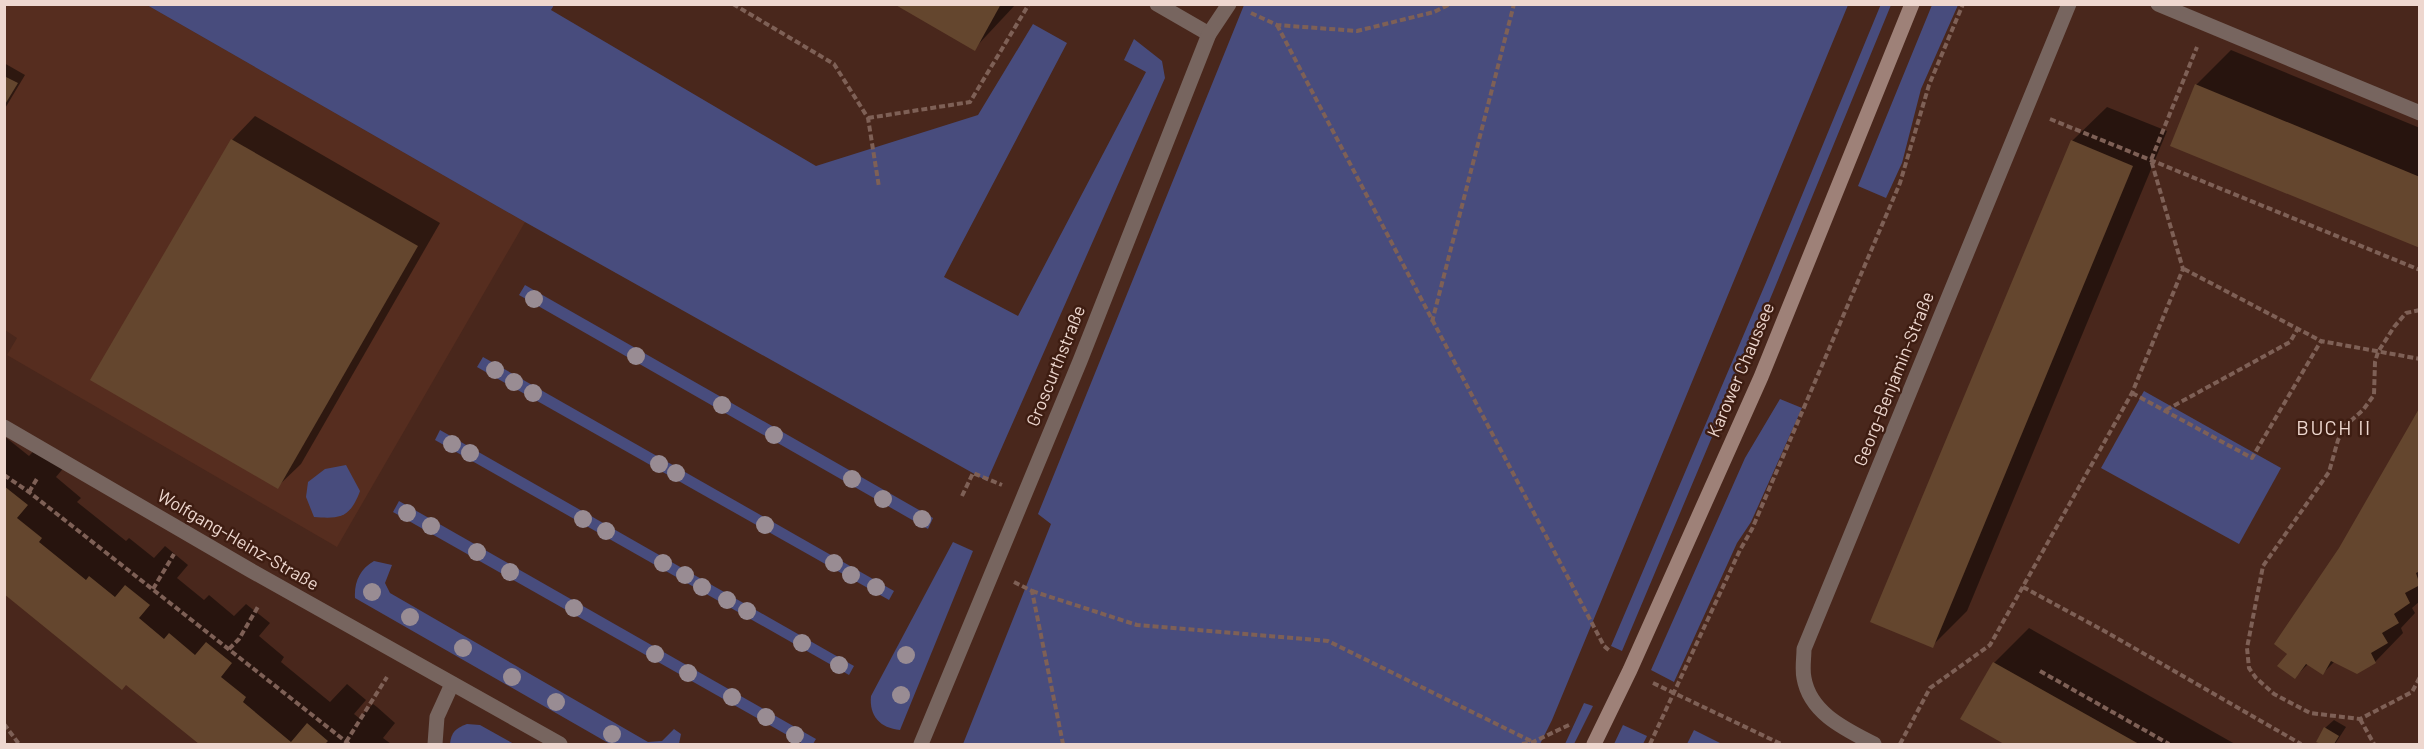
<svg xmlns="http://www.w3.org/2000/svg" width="2424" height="749" viewBox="0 0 2424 749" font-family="Barlow,sans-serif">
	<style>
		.built { fill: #562d1f }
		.green { fill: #484c7d }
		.shadow { fill: #0007 }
		.building { fill: #64462e }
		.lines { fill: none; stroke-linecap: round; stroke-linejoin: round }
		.path { stroke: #7e6056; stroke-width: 4; stroke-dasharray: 6 3; stroke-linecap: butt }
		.service { stroke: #77655f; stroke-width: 15 }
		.minor { stroke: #77655f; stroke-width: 15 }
		.secondary { stroke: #9e8178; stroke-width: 15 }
		.tree { fill: #998c93 }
		.labels { text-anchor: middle; stroke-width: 5; stroke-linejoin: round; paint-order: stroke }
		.street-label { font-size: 18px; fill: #eed7cf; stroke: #3e1d12 }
		.neighbourhood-label { font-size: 20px; letter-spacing: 1.5px; fill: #eed7cf; stroke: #3e1d12 }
	</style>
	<rect width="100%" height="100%" fill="#49271c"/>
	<path class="built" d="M5,5H147L525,222L337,547L7,355L17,338L5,330Z"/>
	<g class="green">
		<path d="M1881,4L1891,5L1773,292L1622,651L1611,646L1767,280Z"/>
		<path d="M147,5H554L551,10L816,166L978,115L1033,24L1067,43L944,277L1018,316L1146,72L1124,60L1134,39L1162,61L1165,78L987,481L525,222Z"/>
		<path d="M1244,5H1848L1552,720L1540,744H963L1051,524L1038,514Z"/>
		<path d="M1932,5H1958L1921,89L1902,163L1886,198L1858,186Z"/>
		<path d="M525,285L933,518L928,529L519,295Z"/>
		<path d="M483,357L894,591L889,600L477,367Z"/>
		<path d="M2144,391L2281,468L2239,544L2101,468Z"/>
		<path d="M1780,399L1802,408L1751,522L1737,543L1674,682L1651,670L1745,458Z"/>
		<path d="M440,430L854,666L849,675L435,440Z"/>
		<path d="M346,465L360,491C350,518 340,519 314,517L306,497L308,482L325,469Z"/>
		<path d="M399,501L816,739L813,744H803L393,512Z"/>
		<path d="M953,542L973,551L900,730C880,728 869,716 871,696Z"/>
		<path d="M374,561L392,565L385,583L390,593L648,742L662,741L674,729L681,734L679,744H610L355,598C354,582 360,569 374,561Z"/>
		<path d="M1584,703L1593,706L1574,744H1565Z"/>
		<path d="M467,724L480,725L514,744H450C451,732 456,728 467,724Z"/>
		<path d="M1623,725L1647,736L1643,744H1614Z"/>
		<path d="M1694,730L1722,744H1687Z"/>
	</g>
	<g class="shadow">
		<path d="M897,4H1016L974,49Z"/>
		<path d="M2231,50L2420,128V246L2196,85Z"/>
		<path d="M4,63L25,75L4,110Z"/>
		<path d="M2107,107L2167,131L1967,611L1932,646L2072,141Z"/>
		<path d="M255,116L440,223L301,464L277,487L232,140Z"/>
		<path d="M2420,410V601L2412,608L2415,613L2401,628L2403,633L2375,662L2335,661L2323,673L2308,664L2295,677L2289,653L2340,549Z"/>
		<path d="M4,436L29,456L40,444L66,465L56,477L81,498L77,502L126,541L129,538L154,558L165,546L188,565L177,578L204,600L209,595L234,616L246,604L270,623L259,636L284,657L281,662L330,702L347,684L366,700L354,714L359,718L373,704L377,707L395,723L383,738L391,744H201L126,683L4,592Z"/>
		<path d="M2029,628L2235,744H2007L1962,719L1994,663Z"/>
		<path d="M2334,720L2346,727L2335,744H2324L2318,741L2325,728Z"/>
	</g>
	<g class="building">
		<path d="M894,4H1001L975,51Z"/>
		<path d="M4,76L18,83L4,106Z"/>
		<path d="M2195,84L2420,177V248L2170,146Z"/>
		<path d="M231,139L418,246L278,489L90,380Z"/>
		<path d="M2071,140L2133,166L1933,648L1870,622Z"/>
		<path d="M2420,407V571L2416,573L2420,585L2405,593L2410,603L2394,614L2399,623L2382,633L2388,643L2371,653L2376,663L2357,674L2331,661L2323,675L2306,664L2295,679L2277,666L2287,654L2274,644L2339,548Z"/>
		<path d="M4,486L28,505L17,518L42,538L39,542L86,580L89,576L115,597L125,585L150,605L139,618L164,639L169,633L195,655L206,642L232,663L221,677L246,697L243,702L291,742L307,723L328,741L325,744H199L126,685L122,690L4,594Z"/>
		<path d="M1993,662L2139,744H2004L1960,719Z"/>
		<path d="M2324,727L2339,736L2334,744H2321L2316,742Z"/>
	</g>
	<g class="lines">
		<g class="path">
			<path d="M733,4L834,64L868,118L879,187"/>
			<path d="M1251,13L1277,25L1357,31L1434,12L1450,4"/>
			<path d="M1277,25L1604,646L1611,652"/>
			<path d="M868,118L970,102L1029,4"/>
			<path d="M2050,119L2420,270"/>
			<path d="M2184,269L2321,341"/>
			<path d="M2420,310L2406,313L2394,327L2378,352L2375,362L2374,395L2363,410L2346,425L2338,440L2329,472L2263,566L2247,648L2249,668L2256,678L2274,694L2310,713L2360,719L2412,692L2420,677"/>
			<path d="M1432,322L1514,4"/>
			<path d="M2132,393L2252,458L2321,341L2420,359"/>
			<path d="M2166,410L2290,342L2297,330"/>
			<path d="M4,475L29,492L349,744"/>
			<path d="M29,492L38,477"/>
			<path d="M962,496L973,473L1002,485"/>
			<path d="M1014,582L1032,591L1063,744"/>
			<path d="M2023,587L2108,633L2301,744"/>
			<path d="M153,589L174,554"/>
			<path d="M1032,591L1137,625L1328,641L1533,742"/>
			<path d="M229,649L239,639L259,605"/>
			<path d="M2040,671L2169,744"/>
			<path d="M1653,683L1781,744"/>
			<path d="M2360,719L2374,744"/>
			<path d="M4,724L19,744"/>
			<path d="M346,742L387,677"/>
			<path d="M1522,744L1533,742L1571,724"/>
			<path d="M1650,744L1740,550L1752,529L1900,183L1929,85L1963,4"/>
			<path d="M1900,744L1930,688L1990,645L2132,393L2183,269L2151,160L2197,47"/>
		</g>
		<path class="service" d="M435,744L437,717L452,684"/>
		<g class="minor">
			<path d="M1157,4L1209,34"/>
			<path d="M2158,4L2420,113"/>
			<path d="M4,427L250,570L560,744"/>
			<path d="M921,744L1080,361L1209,34L1229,4"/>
			<path d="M1874,744C1845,729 1810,713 1804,678C1802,669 1804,658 1804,649L2069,4"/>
		</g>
		<path class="secondary" d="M1594,744L1630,670L1761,377L1912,4"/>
	</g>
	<g class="tree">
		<circle cx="534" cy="299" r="9"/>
		<circle cx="636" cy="356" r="9"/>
		<circle cx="495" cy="370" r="9"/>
		<circle cx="514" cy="382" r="9"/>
		<circle cx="533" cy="393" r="9"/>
		<circle cx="722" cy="405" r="9"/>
		<circle cx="774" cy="435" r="9"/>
		<circle cx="452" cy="444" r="9"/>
		<circle cx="470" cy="453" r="9"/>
		<circle cx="659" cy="464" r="9"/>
		<circle cx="676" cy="473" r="9"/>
		<circle cx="852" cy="479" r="9"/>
		<circle cx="883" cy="499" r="9"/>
		<circle cx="407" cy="513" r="9"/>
		<circle cx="583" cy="519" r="9"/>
		<circle cx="922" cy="519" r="9"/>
		<circle cx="765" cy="525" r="9"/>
		<circle cx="431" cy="526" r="9"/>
		<circle cx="606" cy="531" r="9"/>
		<circle cx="477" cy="552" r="9"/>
		<circle cx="663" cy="563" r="9"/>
		<circle cx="834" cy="563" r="9"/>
		<circle cx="510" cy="572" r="9"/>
		<circle cx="685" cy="575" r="9"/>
		<circle cx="851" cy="575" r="9"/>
		<circle cx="702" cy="587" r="9"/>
		<circle cx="876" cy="587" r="9"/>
		<circle cx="372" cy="592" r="9"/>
		<circle cx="727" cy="600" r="9"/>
		<circle cx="574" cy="608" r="9"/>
		<circle cx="747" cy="611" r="9"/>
		<circle cx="410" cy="617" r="9"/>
		<circle cx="802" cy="643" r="9"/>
		<circle cx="463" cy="648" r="9"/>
		<circle cx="655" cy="654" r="9"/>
		<circle cx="906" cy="655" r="9"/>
		<circle cx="839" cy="665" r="9"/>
		<circle cx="688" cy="673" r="9"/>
		<circle cx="512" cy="677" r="9"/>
		<circle cx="901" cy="695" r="9"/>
		<circle cx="732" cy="697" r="9"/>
		<circle cx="556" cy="702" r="9"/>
		<circle cx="766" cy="717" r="9"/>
		<circle cx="612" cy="734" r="9"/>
		<circle cx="795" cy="735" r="9"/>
	</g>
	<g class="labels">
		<g class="street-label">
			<text transform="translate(1056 366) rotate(-68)" y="6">Groscurthstraße</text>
			<text transform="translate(1741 370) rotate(-67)" y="6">Karower Chaussee</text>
			<text transform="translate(1894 379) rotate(-68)" y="6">Georg-Benjamin-Straße</text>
			<text transform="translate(238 540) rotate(30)" y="6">Wolfgang-Heinz-Straße</text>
		</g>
		<g class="neighbourhood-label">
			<text x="2334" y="435">BUCH II</text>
		</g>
	</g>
	<rect width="2424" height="749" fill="none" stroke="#eed7cf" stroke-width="12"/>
</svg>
